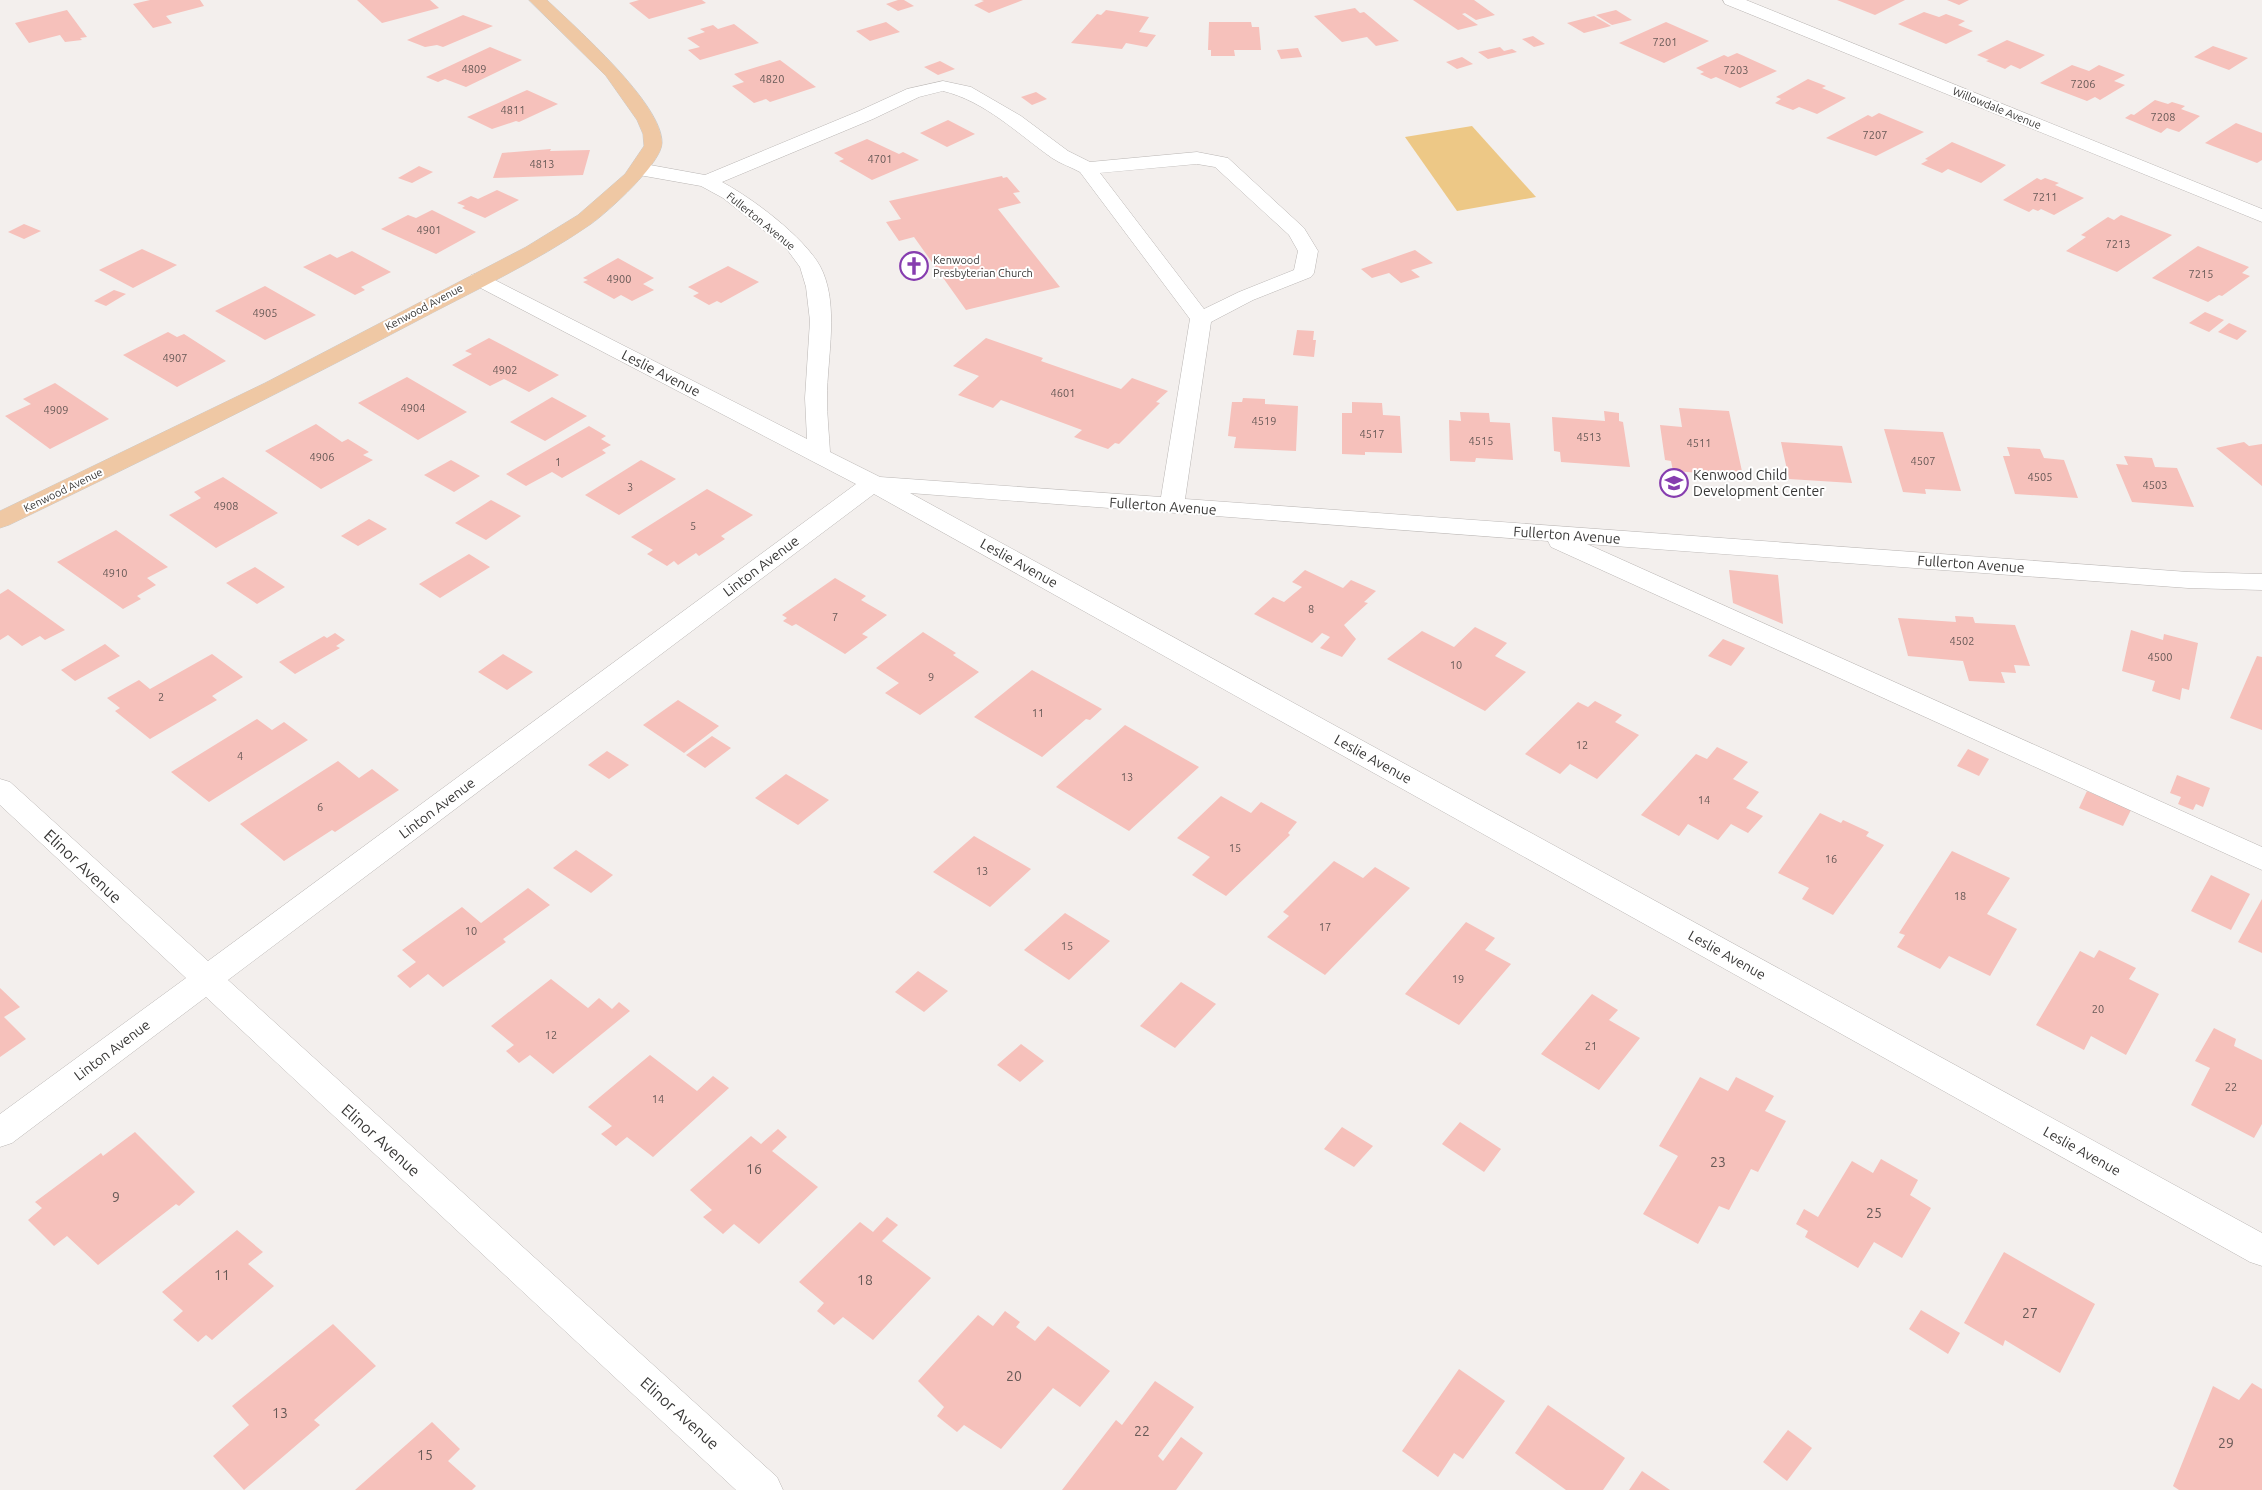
<svg xmlns="http://www.w3.org/2000/svg" width="2262" height="1490" viewBox="0 0 2262 1490" font-family="Ubuntu,sans-serif">
	<style>
		.green { fill: #edc886 }
		.building { fill: #f6c1bb }
		.lines { fill: none; stroke-linecap: round; stroke-linejoin: round }
		.minor-casing { stroke: #bab6b4; stroke-width: 1 }
		.major-casing { stroke: #cbcbcb; stroke-width: 1 }
		.minor { fill: #fff; fill-rule: evenodd }
		.major { fill: #efc8a4; fill-rule: evenodd }
		.labels { text-anchor: middle; stroke-width: 4; stroke-linejoin: round; paint-order: stroke }
		.number-label { font-size: 11px; fill: #685a57 }
		.far-street-label { font-size: 11px; fill: #383736; stroke: #fff }
		.far-poi-label { font-size: 11px; fill: #383736; stroke: #fff; text-anchor: start }
		.street-label { font-size: 14px; fill: #383736; stroke: #fff }
		.poi-label { font-size: 14px; fill: #383736; stroke: #fff; text-anchor: start }
		.near-number-label { font-size: 14px; fill: #685a57 }
		.near-street-label { font-size: 16px; fill: #383736; stroke: #fff }
	</style>
	<rect width="100%" height="100%" fill="#f3efed"/>
	<path class="green" d="M1472,126L1536,197L1457,211L1405,137Z"/>
	<g class="building">
		<path d="M150,0H200L204,6L166,16L172,23L153,28L133,4Z"/>
		<path d="M357,0H430L439,8L382,23Z"/>
		<path d="M639,0H702L706,3L649,19L629,3Z"/>
		<path d="M898,0H904L914,6L898,11L886,4Z"/>
		<path d="M981,0H1023L989,13L974,5L984,1Z"/>
		<path d="M1413,0H1474L1495,15L1476,20L1465,13L1462,14L1478,25L1458,30Z"/>
		<path d="M1837,0H1905L1875,15Z"/>
		<path d="M1947,0H1969L1959,5Z"/>
		<path d="M1355,8L1360,13L1364,12L1399,41L1376,46L1367,37L1342,42L1314,16Z"/>
		<path d="M67,10L87,37L80,38L82,40L65,42L60,35L29,43L15,23Z"/>
		<path d="M1106,10L1149,17L1139,32L1156,35L1147,47L1126,43L1122,49L1071,43L1097,14L1101,15Z"/>
		<path d="M1616,10L1632,20L1612,25L1596,15Z"/>
		<path d="M1924,12L1939,17L1946,14L1965,21L1958,25L1973,31L1946,44L1898,24Z"/>
		<path d="M463,15L493,26L443,47L437,45L425,47L407,40Z"/>
		<path d="M1594,16L1611,26L1584,33L1567,23Z"/>
		<path d="M886,22L900,32L870,41L856,31Z"/>
		<path d="M1209,22H1251L1252,27H1259L1261,50H1234L1235,56H1211V50H1208Z"/>
		<path d="M1666,22L1709,41L1664,63L1619,43Z"/>
		<path d="M734,24L759,43L700,60L688,50L700,47L687,38L705,32L700,29L713,25L718,29Z"/>
		<path d="M1533,36L1545,44L1534,47L1522,39Z"/>
		<path d="M2007,40L2045,55L2020,69L2011,65L2005,69L1986,61L1989,60L1977,55Z"/>
		<path d="M2213,46L2248,58L2229,70L2194,57Z"/>
		<path d="M490,47L522,60L466,87L445,79L438,82L426,77Z"/>
		<path d="M1500,47L1504,51L1512,49L1517,52L1488,59L1478,52Z"/>
		<path d="M1298,48L1302,57L1281,59L1277,50Z"/>
		<path d="M1737,53L1777,71L1740,88L1716,77L1711,79L1700,74L1704,72L1696,68L1724,55L1728,57Z"/>
		<path d="M1462,57L1473,64L1457,69L1446,62Z"/>
		<path d="M780,60L816,87L770,102L766,99L754,103L732,86L744,82L734,74Z"/>
		<path d="M940,61L955,69L938,75L924,67Z"/>
		<path d="M2072,65L2089,71L2099,65L2125,75L2114,81L2125,85L2100,100L2095,97L2087,101L2040,83Z"/>
		<path d="M1808,79L1826,86L1822,88L1846,98L1817,114L1799,107L1793,110L1775,103L1781,99L1776,97Z"/>
		<path d="M527,90L558,104L519,122L516,121L492,129L467,117Z"/>
		<path d="M1036,92L1047,99L1032,105L1021,97Z"/>
		<path d="M2155,100L2168,104L2172,102L2185,106L2181,109L2200,116L2179,132L2167,128L2161,133L2125,118L2131,114L2134,115Z"/>
		<path d="M1879,113L1924,132L1876,156L1826,138L1868,115L1872,117Z"/>
		<path d="M948,120L975,134L947,147L920,133Z"/>
		<path d="M2236,123L2262,133V160L2257,163L2205,143Z"/>
		<path d="M867,139L899,154L903,152L919,160L872,180L839,161L844,159L834,153Z"/>
		<path d="M1952,142L2006,165L1981,183L1948,169L1942,173L1921,164L1928,160L1925,159Z"/>
		<path d="M551,149L550,151L590,150L583,175L493,178L502,153Z"/>
		<path d="M419,166L433,172L412,183L398,178Z"/>
		<path d="M1002,176L1003,178L1007,177L1020,192L1013,193L1021,203L998,209L1060,287L966,310L914,237L899,241L886,222L901,219L889,201Z"/>
		<path d="M2037,178L2041,180L2045,178L2059,183L2055,185L2084,198L2054,215L2041,209L2038,211L2033,209L2029,212L2003,200Z"/>
		<path d="M497,190L519,200L485,218L462,208L465,206L457,203L471,196L478,199Z"/>
		<path d="M432,210L476,232L436,254L381,229L408,215L416,218Z"/>
		<path d="M2121,215L2172,235L2117,272L2066,251L2086,237L2081,235L2108,217L2114,220Z"/>
		<path d="M24,224L41,231L24,239L8,232Z"/>
		<path d="M2198,246L2249,267L2242,273L2250,276L2222,296L2219,295L2208,302L2152,278Z"/>
		<path d="M142,249L177,265L133,288L99,270Z"/>
		<path d="M1415,250L1433,263L1411,270L1420,277L1401,283L1389,273L1372,278L1361,269Z"/>
		<path d="M352,251L391,272L361,287L365,290L355,295L303,267L330,254L337,258Z"/>
		<path d="M618,258L654,278L643,284L654,290L632,301L621,295L614,299L583,282L588,280L583,278Z"/>
		<path d="M728,266L759,282L721,303L717,301L709,305L693,296L699,293L688,287Z"/>
		<path d="M265,286L316,315L265,340L215,311Z"/>
		<path d="M114,290L126,294L106,306L94,301Z"/>
		<path d="M2205,312L2224,320L2209,332L2189,323Z"/>
		<path d="M2229,323L2247,331L2237,340L2218,332Z"/>
		<path d="M1297,330L1314,331L1313,340H1316L1314,357L1293,355Z"/>
		<path d="M168,332L177,337L184,334L226,361L177,387L123,355Z"/>
		<path d="M489,338L559,375L529,392L504,379L490,386L452,365L472,354L465,351Z"/>
		<path d="M986,338L1043,358L1041,361L1121,389L1132,378L1168,391L1156,402L1160,403L1119,444L1115,443L1108,449L1074,437L1082,430L1001,400L993,408L958,395L979,376L953,366Z"/>
		<path d="M407,377L467,412L418,440L358,403Z"/>
		<path d="M55,383L109,419L50,449L5,416L31,404L23,399Z"/>
		<path d="M552,397L587,416L545,441L510,422Z"/>
		<path d="M1243,398L1265,399V404L1298,406L1296,451L1234,448L1236,437L1228,436L1232,402H1242Z"/>
		<path d="M1352,402L1382,403L1383,415L1400,416L1402,453L1365,452V455L1342,454V413H1352Z"/>
		<path d="M1679,408L1729,411L1743,476L1673,471L1671,461L1665,460L1660,425L1682,427Z"/>
		<path d="M1604,411L1619,413V421L1623,422L1630,467L1561,462L1560,452L1554,451L1552,417L1605,421Z"/>
		<path d="M1460,412L1489,413L1490,422L1510,423L1513,460L1476,458L1475,462L1450,461L1449,420L1461,421Z"/>
		<path d="M316,424L342,442L348,439L369,452L363,455L373,460L321,489L265,451Z"/>
		<path d="M589,426L606,436L601,439L611,445L602,450L606,453L562,478L552,472L526,486L506,474Z"/>
		<path d="M1884,429L1943,432L1961,491L1925,489L1926,494L1903,492Z"/>
		<path d="M1781,442L1842,446L1852,483L1789,479Z"/>
		<path d="M2244,442L2249,446L2262,444V486L2216,448Z"/>
		<path d="M2007,447L2040,449L2044,458L2064,460L2078,498L2015,494L2003,456H2010Z"/>
		<path d="M2124,456L2152,458L2155,467L2177,468L2194,507L2132,502L2116,464L2128,465Z"/>
		<path d="M451,460L480,476L454,492L424,475Z"/>
		<path d="M641,460L676,479L619,515L585,495Z"/>
		<path d="M223,477L278,513L216,548L169,515L201,498L194,492Z"/>
		<path d="M707,489L753,515L721,536L725,539L699,556L696,553L678,565L674,561L667,566L647,554L653,550L631,537Z"/>
		<path d="M491,500L521,516L486,540L455,523Z"/>
		<path d="M369,519L387,529L358,546L341,536Z"/>
		<path d="M116,530L168,567L147,578L156,585L137,596L141,599L123,609L57,562Z"/>
		<path d="M469,554L490,567L440,598L419,584Z"/>
		<path d="M255,567L285,587L257,604L226,583Z"/>
		<path d="M1305,570L1343,588L1351,580L1376,591L1364,602L1368,603L1344,625L1356,639L1342,657L1320,648L1330,637L1322,633L1312,643L1254,614L1273,597L1284,602L1302,587L1292,582Z"/>
		<path d="M1729,570L1778,575L1783,624L1733,603Z"/>
		<path d="M835,578L866,596L861,600L887,615L862,634L868,637L845,654L796,624L792,626L783,621L787,618L782,615Z"/>
		<path d="M8,589L65,630L45,640L40,636L22,646L8,635L0,640V594Z"/>
		<path d="M1955,616L1973,617L1975,623L2015,625L2030,666L2014,665L2016,673L2001,672L2005,683L1969,681L1963,661L1908,656L1898,618L1956,622Z"/>
		<path d="M1475,627L1507,643L1495,656L1526,672L1485,711L1387,659L1422,631L1454,647Z"/>
		<path d="M2131,630L2163,640L2164,634L2198,643L2189,690L2182,688L2180,700L2152,691L2155,681L2122,671Z"/>
		<path d="M923,632L956,653L953,655L979,672L920,715L885,693L899,683L876,668Z"/>
		<path d="M335,633L345,640L336,646L340,648L295,674L279,662L324,636L327,638Z"/>
		<path d="M1723,639L1745,648L1731,666L1708,656Z"/>
		<path d="M105,644L120,656L75,681L61,670Z"/>
		<path d="M212,654L243,677L212,696L217,700L150,739L115,711L120,708L107,698L139,680L150,689Z"/>
		<path d="M503,654L533,672L507,690L478,672Z"/>
		<path d="M2257,656L2262,657V730L2230,718Z"/>
		<path d="M1032,670L1102,709L1090,720L1086,719L1042,757L974,717Z"/>
		<path d="M678,700L719,726L684,753L643,725Z"/>
		<path d="M1595,701L1622,715L1615,722L1639,735L1597,779L1570,764L1560,774L1525,754L1578,702L1588,707Z"/>
		<path d="M257,719L272,730L284,722L308,740L209,802L171,772Z"/>
		<path d="M1125,725L1199,767L1129,831L1056,787Z"/>
		<path d="M712,736L731,748L705,768L686,755Z"/>
		<path d="M1717,747L1748,762L1733,779L1759,792L1746,808L1763,816L1748,833L1731,824L1718,840L1688,824L1679,836L1641,815L1696,754L1707,759Z"/>
		<path d="M1968,749L1989,759L1979,776L1957,766Z"/>
		<path d="M607,751L629,765L609,779L588,765Z"/>
		<path d="M338,761L359,778L372,769L399,790L335,832L332,830L284,861L240,824Z"/>
		<path d="M786,774L829,800L798,825L755,798Z"/>
		<path d="M2177,775L2210,788L2203,807L2196,804L2193,810L2178,804L2181,797L2170,793Z"/>
		<path d="M2087,791L2131,810L2123,826L2079,808Z"/>
		<path d="M1221,796L1251,813L1261,802L1297,822L1288,833L1290,835L1226,896L1192,875L1210,857L1177,838Z"/>
		<path d="M1820,813L1841,823L1843,820L1869,832L1866,836L1884,845L1833,915L1802,899L1809,888L1778,873Z"/>
		<path d="M974,836L1031,869L990,907L933,872Z"/>
		<path d="M576,850L613,875L591,893L553,868Z"/>
		<path d="M1952,851L2010,878L1987,914L2017,929L1990,976L1949,956L1940,969L1897,947L1905,935L1899,933Z"/>
		<path d="M1334,861L1363,878L1375,867L1410,888L1325,975L1267,937L1289,916L1283,912Z"/>
		<path d="M2211,875L2250,894L2231,930L2191,911Z"/>
		<path d="M528,888L550,905L503,939L506,942L443,987L428,974L410,988L397,976L416,962L402,950L462,907L481,923Z"/>
		<path d="M2262,899V953L2238,942Z"/>
		<path d="M1065,913L1110,941L1069,980L1024,950Z"/>
		<path d="M1466,922L1495,938L1485,950L1511,964L1459,1025L1405,994Z"/>
		<path d="M2099,950L2136,968L2129,979L2159,994L2126,1055L2091,1036L2084,1050L2036,1025L2080,951L2094,958Z"/>
		<path d="M918,971L948,991L924,1012L895,992Z"/>
		<path d="M551,979L588,1008L599,998L612,1009L619,1002L630,1011L553,1074L530,1055L519,1063L506,1051L514,1045L491,1026Z"/>
		<path d="M1181,982L1216,1004L1175,1048L1140,1026Z"/>
		<path d="M0,988L20,1007L4,1017L26,1039L0,1057Z"/>
		<path d="M1592,994L1618,1010L1609,1020L1640,1038L1599,1090L1541,1054Z"/>
		<path d="M2214,1028L2236,1039L2234,1046L2262,1060V1124L2254,1138L2191,1105L2210,1068L2195,1061Z"/>
		<path d="M1021,1044L1044,1061L1020,1082L997,1065Z"/>
		<path d="M650,1055L697,1091L713,1076L729,1088L653,1157L627,1137L616,1146L601,1134L612,1126L588,1107Z"/>
		<path d="M1700,1077L1728,1091L1736,1077L1774,1096L1765,1111L1786,1121L1758,1172L1751,1169L1729,1210L1719,1206L1698,1244L1643,1214L1678,1156L1659,1146Z"/>
		<path d="M1460,1122L1501,1149L1484,1172L1442,1144Z"/>
		<path d="M1342,1127L1373,1146L1354,1167L1324,1149Z"/>
		<path d="M778,1129L787,1137L772,1151L818,1187L759,1244L734,1224L723,1234L703,1217L712,1210L690,1190L751,1136L761,1144Z"/>
		<path d="M135,1132L195,1192L179,1206L176,1204L98,1265L67,1236L54,1246L28,1220L42,1208L35,1202L101,1153L103,1156Z"/>
		<path d="M1881,1159L1918,1180L1910,1195L1931,1208L1902,1258L1874,1242L1858,1268L1805,1237L1808,1231L1796,1224L1804,1209L1818,1217L1852,1161L1873,1173Z"/>
		<path d="M887,1217L898,1225L882,1241L931,1278L873,1340L843,1317L834,1325L817,1311L824,1303L799,1282L860,1222L873,1232Z"/>
		<path d="M237,1230L263,1252L248,1264L274,1286L212,1340L206,1335L198,1342L173,1320L183,1311L162,1292Z"/>
		<path d="M2004,1252L2095,1304L2060,1373L2005,1340L2003,1346L1964,1323Z"/>
		<path d="M1921,1310L1960,1333L1948,1354L1909,1329Z"/>
		<path d="M1005,1311L1020,1322L1016,1327L1035,1341L1048,1326L1110,1371L1080,1407L1053,1388L1001,1449L964,1425L957,1432L937,1416L944,1407L918,1381L978,1315L993,1326Z"/>
		<path d="M333,1324L376,1366L314,1420L320,1425L244,1490L213,1456L249,1425L232,1406Z"/>
		<path d="M1459,1369L1505,1401L1463,1459L1454,1453L1438,1477L1402,1451Z"/>
		<path d="M1155,1381L1194,1407L1158,1456L1163,1461L1181,1437L1203,1453L1176,1490H1062L1116,1420L1122,1425Z"/>
		<path d="M2252,1383L2262,1389V1490H2179L2173,1486L2213,1386L2239,1400Z"/>
		<path d="M1548,1405L1625,1458L1603,1490H1566L1515,1453Z"/>
		<path d="M432,1422L460,1449L448,1461L476,1486L472,1490H355Z"/>
		<path d="M1788,1430L1812,1448L1787,1481L1763,1462Z"/>
		<path d="M1642,1471L1670,1490H1629Z"/>
	</g>
	<g class="lines">
		<defs>
			<g id="minor">
				<path d="M1723,0H1746L2262,209V222L1725,4Z"/>
				<path d="M943,81L971,87L1021,116L1068,151L1090,162L1197,152L1228,158L1304,228L1318,251L1314,273L1311,277L1253,300L1211,322L1185,499L2188,572L2262,574V590L2188,588L1587,544L2262,847V870L1551,547L1548,541L910,493L2262,1233V1266L2250,1262L874,494L228,980L777,1477L783,1490H736L206,997L12,1143L0,1147V1114L186,978L0,805V779L10,782L208,961L856,484L471,283L468,279L471,275L478,273L485,275L807,439L805,398L810,321L806,287L800,267L786,248L723,198L701,186L639,175L632,173L629,169L632,165L639,163L705,175L859,111L907,89ZM943,91C985,101 1018,134 1052,158C1061,164 1071,167 1080,172L1190,319L1161,497L880,477L830,452C829,434 827,416 827,398C827,358 840,303 820,266C803,236 752,198 722,182L873,119L919,97ZM1197,164L1215,167L1289,235L1298,251L1294,270L1239,292L1204,309L1100,173Z"/>
			</g>
			<path id="major" d="M529,0H547C575,27 663,104 662,143C662,163 608,212 591,224C535,263 471,292 411,324C278,394 144,460 9,525L0,528V511L265,383L526,247L578,215L625,174L644,146L643,134L637,120L606,76Z"/>
		</defs>
		<use href="#minor" class="minor-casing"/>
		<use href="#major" class="major-casing"/>
		<use href="#minor" class="minor"/>
		<use href="#major" class="major"/>
	</g>
	<defs>
		<symbol id="church-ring" viewBox="-11 -11 22 22"><circle r="9.5" fill="#fff" stroke="#863daf" stroke-width="1.5"/><path d="M-1.2-6h2.4v3.5h3.3v2.4h-3.3V6h-2.4V-.1h-3.3v-2.4h3.3Z" fill="#863daf"/></symbol>
		<symbol id="school-ring" viewBox="-11 -11 22 22"><circle r="9.5" fill="#fff" stroke="#863daf" stroke-width="1.5"/><path d="M0-5L7-2L0 1L-7-2ZM-4 1L0 2.5L4 1V4Q0 6-4 4Z" fill="#863daf"/></symbol>
	</defs>
	<g fill-rule="evenodd">
		<use href="#church-ring" x="898" y="250" width="32" height="32"/>
		<use href="#school-ring" x="1658" y="467" width="32" height="32"/>
	</g>
	<g class="labels">
		<g class="number-label">
			<text x="1665" y="46">7201</text>
			<text x="474" y="73">4809</text>
			<text x="1736" y="74">7203</text>
			<text x="772" y="83">4820</text>
			<text x="2083" y="88">7206</text>
			<text x="513" y="114">4811</text>
			<text x="2163" y="121">7208</text>
			<text x="1875" y="139">7207</text>
			<text x="880" y="163">4701</text>
			<text x="542" y="168">4813</text>
			<text x="2045" y="201">7211</text>
			<text x="429" y="234">4901</text>
			<text x="2118" y="248">7213</text>
			<text x="2201" y="278">7215</text>
			<text x="619" y="283">4900</text>
			<text x="265" y="317">4905</text>
			<text x="175" y="362">4907</text>
			<text x="505" y="374">4902</text>
			<text x="1063" y="397">4601</text>
			<text x="413" y="412">4904</text>
			<text x="56" y="414">4909</text>
			<text x="1264" y="425">4519</text>
			<text x="1372" y="438">4517</text>
			<text x="1589" y="441">4513</text>
			<text x="1481" y="445">4515</text>
			<text x="1699" y="447">4511</text>
			<text x="322" y="461">4906</text>
			<text x="1923" y="465">4507</text>
			<text x="558" y="466">1</text>
			<text x="2040" y="481">4505</text>
			<text x="2155" y="489">4503</text>
			<text x="630" y="491">3</text>
			<text x="226" y="510">4908</text>
			<text x="693" y="530">5</text>
			<text x="115" y="577">4910</text>
			<text x="1311" y="613">8</text>
			<text x="835" y="621">7</text>
			<text x="1962" y="645">4502</text>
			<text x="2160" y="661">4500</text>
			<text x="1456" y="669">10</text>
			<text x="931" y="681">9</text>
			<text x="161" y="701">2</text>
			<text x="1038" y="717">11</text>
			<text x="1582" y="749">12</text>
			<text x="240" y="760">4</text>
			<text x="1127" y="781">13</text>
			<text x="1704" y="804">14</text>
			<text x="320" y="811">6</text>
			<text x="1235" y="852">15</text>
			<text x="1831" y="863">16</text>
			<text x="982" y="875">13</text>
			<text x="1960" y="900">18</text>
			<text x="1325" y="931">17</text>
			<text x="471" y="935">10</text>
			<text x="1067" y="950">15</text>
			<text x="1458" y="983">19</text>
			<text x="2098" y="1013">20</text>
			<text x="551" y="1039">12</text>
			<text x="1591" y="1050">21</text>
			<text x="2231" y="1091">22</text>
			<text x="658" y="1103">14</text>
		</g>
		<g class="far-street-label">
			<text transform="translate(1997 108) rotate(22)" y="4">Willowdale Avenue</text>
			<text transform="translate(761 221) rotate(39)" y="4">Fullerton Avenue</text>
			<text transform="translate(424 307) rotate(-28)" y="4">Kenwood Avenue</text>
			<text transform="translate(63 490) rotate(-26)" y="4">Kenwood Avenue</text>
		</g>
		<g class="far-poi-label">
			<text x="933" y="264">Kenwood<tspan x="933" dy="13">Presbyterian Church</tspan></text>
		</g>
		<g class="street-label">
			<text transform="translate(661 373) rotate(27)" y="5">Leslie Avenue</text>
			<text transform="translate(1163 506) rotate(4)" y="5">Fullerton Avenue</text>
			<text transform="translate(1567 535) rotate(4)" y="5">Fullerton Avenue</text>
			<text transform="translate(1019 563) rotate(29)" y="5">Leslie Avenue</text>
			<text transform="translate(1971 564) rotate(4)" y="5">Fullerton Avenue</text>
			<text transform="translate(761 566) rotate(-37)" y="5">Linton Avenue</text>
			<text transform="translate(1373 759) rotate(29)" y="5">Leslie Avenue</text>
			<text transform="translate(437 808) rotate(-37)" y="5">Linton Avenue</text>
			<text transform="translate(1727 955) rotate(29)" y="5">Leslie Avenue</text>
			<text transform="translate(112 1050) rotate(-37)" y="5">Linton Avenue</text>
			<text transform="translate(2082 1151) rotate(29)" y="5">Leslie Avenue</text>
		</g>
		<g class="poi-label">
			<text x="1693" y="480">Kenwood Child<tspan x="1693" dy="16">Development Center</tspan></text>
		</g>
		<g class="near-number-label">
			<text x="1718" y="1167">23</text>
			<text x="754" y="1174">16</text>
			<text x="116" y="1202">9</text>
			<text x="1874" y="1218">25</text>
			<text x="222" y="1280">11</text>
			<text x="865" y="1285">18</text>
			<text x="2030" y="1318">27</text>
			<text x="1014" y="1381">20</text>
			<text x="280" y="1418">13</text>
			<text x="1142" y="1436">22</text>
			<text x="2226" y="1448">29</text>
			<text x="425" y="1460">15</text>
		</g>
		<g class="near-street-label">
			<text transform="translate(83 866) rotate(43)" y="6">Elinor Avenue</text>
			<text transform="translate(381 1140) rotate(42)" y="6">Elinor Avenue</text>
			<text transform="translate(680 1413) rotate(42)" y="6">Elinor Avenue</text>
		</g>
	</g>
</svg>
